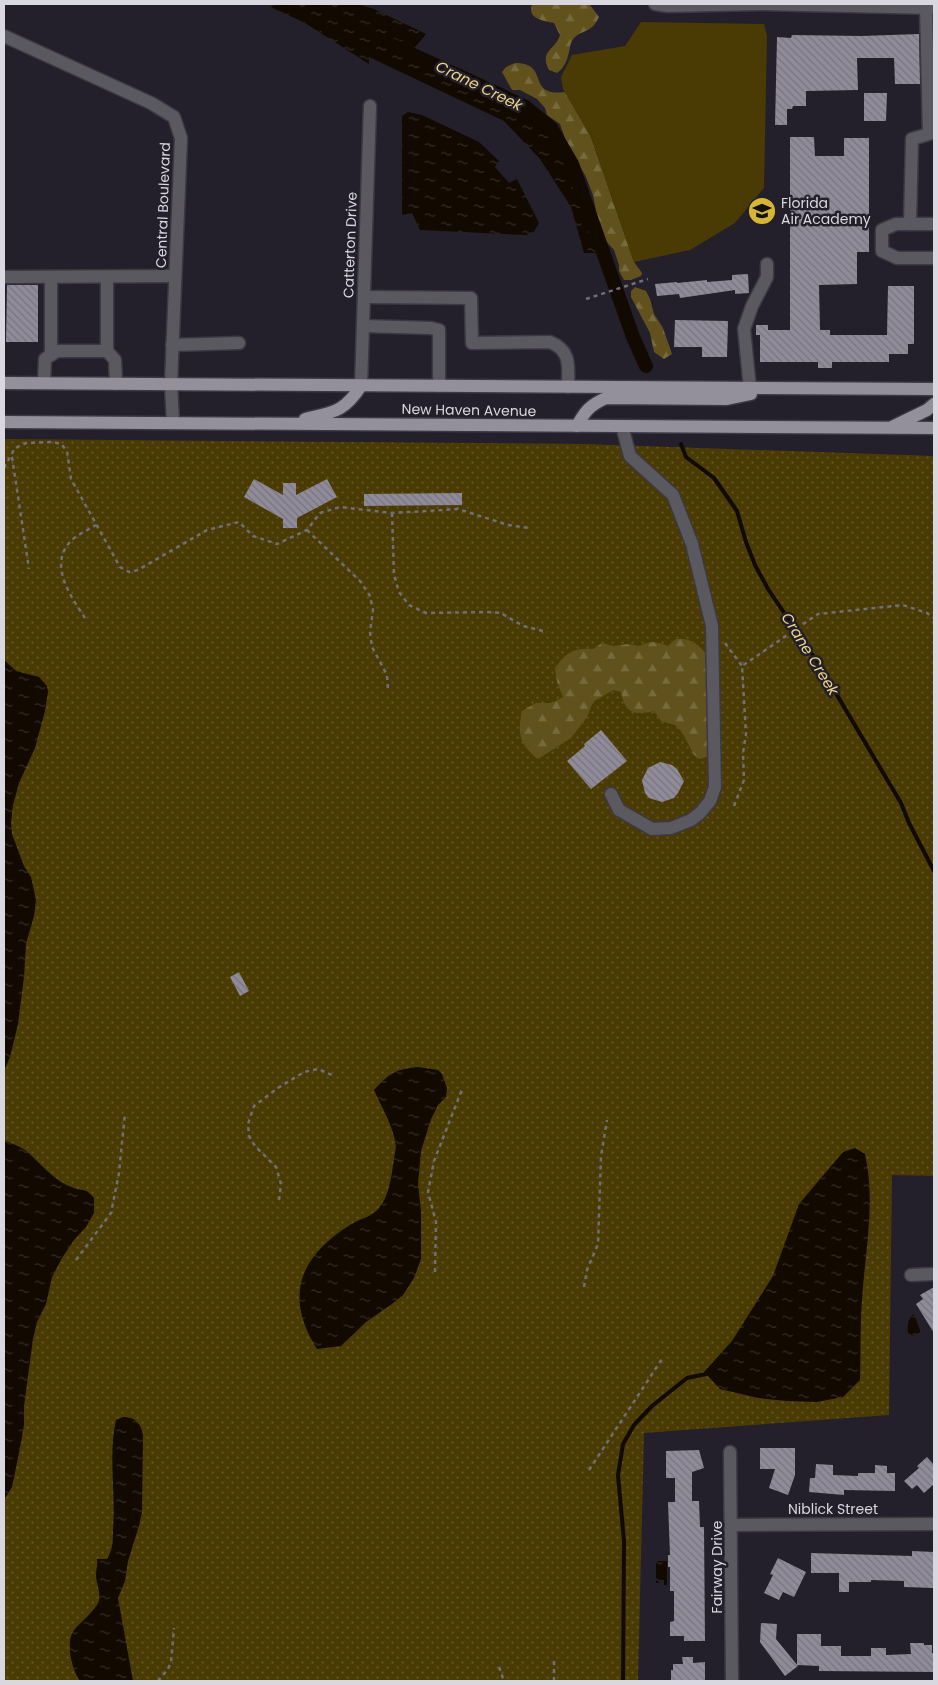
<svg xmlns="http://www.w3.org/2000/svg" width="938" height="1685" viewBox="0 0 938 1685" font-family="Poppins,sans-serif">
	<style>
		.grass { fill: url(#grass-dots) }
		.forest { fill: url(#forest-firs) }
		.garden { fill: #493b03 }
		.water { fill: url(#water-ripples) }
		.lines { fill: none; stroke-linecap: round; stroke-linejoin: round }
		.stream { stroke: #120a00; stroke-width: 4 }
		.canal { stroke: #120a00; stroke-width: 14 }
		.building { fill: url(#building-back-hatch) }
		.minor-casing { stroke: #3c3944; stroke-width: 15 }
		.major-casing { stroke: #3c3944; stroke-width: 15 }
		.path { stroke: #716e78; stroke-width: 2.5; stroke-dasharray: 4 4; stroke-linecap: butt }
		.minor { stroke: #5a595f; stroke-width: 12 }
		.major { stroke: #93909c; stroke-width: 12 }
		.labels { text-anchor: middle; stroke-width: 5; stroke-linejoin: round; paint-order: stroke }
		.poi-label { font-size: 14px; fill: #d9d7df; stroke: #231f2b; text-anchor: start }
		.street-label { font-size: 14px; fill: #d9d7df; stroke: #231f2b }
		.water-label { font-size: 15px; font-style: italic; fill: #ecd584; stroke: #231f2b }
	</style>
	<defs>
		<pattern id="grass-dots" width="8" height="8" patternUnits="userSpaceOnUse" patternTransform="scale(1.25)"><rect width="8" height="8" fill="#493b03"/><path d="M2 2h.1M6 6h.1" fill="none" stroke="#635727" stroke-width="1.8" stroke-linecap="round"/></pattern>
		<pattern id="forest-firs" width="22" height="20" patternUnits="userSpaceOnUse" patternTransform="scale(1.25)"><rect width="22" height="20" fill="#61521d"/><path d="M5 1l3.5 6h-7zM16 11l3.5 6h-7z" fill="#776a3d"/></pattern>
		<pattern id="water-ripples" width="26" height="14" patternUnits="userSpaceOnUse" patternTransform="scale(1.25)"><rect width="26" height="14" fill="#120a00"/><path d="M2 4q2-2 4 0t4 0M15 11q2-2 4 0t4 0" fill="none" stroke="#342d25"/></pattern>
		<pattern id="building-back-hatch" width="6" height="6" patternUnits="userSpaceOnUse" patternTransform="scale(1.25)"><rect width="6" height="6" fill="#8f8b99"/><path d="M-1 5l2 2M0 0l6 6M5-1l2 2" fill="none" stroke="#78747f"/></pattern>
	</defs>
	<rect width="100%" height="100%" fill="#231f2b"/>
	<path class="grass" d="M4,439L585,444L934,456V1176L892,1175L889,1415L644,1433L638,1681H4Z"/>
	<g class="forest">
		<path d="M537,4H586L590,5L599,17C590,36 580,28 572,41C570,44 570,48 569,52C567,61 564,68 557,73L549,70C539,50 555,51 560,35L554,23C544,21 527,19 532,5Z"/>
		<path d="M515,63C551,63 525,97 565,92L591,137L634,262L642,273L641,276L631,280H624L619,271V265L614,250L604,239L600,231L593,195L586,177L577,161L570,153L560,124L547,115L545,108L537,99L520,90H512L502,72L506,67Z"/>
		<path d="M635,287L646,291L650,299L654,314L663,328L672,354L664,359L654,352L650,333L631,297V291Z"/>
		<path d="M676,639C695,638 699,646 711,659L708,756L700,759L694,755L682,732L675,725L661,721L654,711C634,716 625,713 621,692L613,690L593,702L587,717L571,738L538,759C520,745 517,734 522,711L536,703H552L563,697L557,682L555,668C567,652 573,648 593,649L602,643L614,646L628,644L640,646C650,640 657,642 668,646Z"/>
	</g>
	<path class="garden" d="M641,22L764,24L767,36L764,188L735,223L690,250L634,262L591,137L563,89L561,77L572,55L625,46Z"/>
	<g class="water">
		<path d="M264,4H358L374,9L426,34C421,42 408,50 412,61L521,112L547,132L567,167L597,253H584L571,207L540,159L504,121L369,57V64L305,23Z"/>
		<path d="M408,112L422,115L479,142L499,161L495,167L509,183L517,179L539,223L534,232L526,235L420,230L412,213L402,215V116Z"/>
		<path d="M4,660L16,671L39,677L47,686L48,692L45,711L35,748L19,783L13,805L11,823L12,834L24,866L31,877L36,900L34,916L26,944L24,977L18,1024L10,1057L4,1071Z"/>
		<path d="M418,1067L438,1070L442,1074L447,1088L446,1097L438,1105L431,1119L421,1151L418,1184L421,1211V1259L414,1278L403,1295L392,1304L366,1322L341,1346L317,1349C284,1297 299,1257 350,1225C359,1219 372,1217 379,1208C392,1193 392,1166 396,1147C394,1127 382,1108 374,1090C391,1072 394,1070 418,1067Z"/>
		<path d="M4,1140C11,1143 19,1146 25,1150C41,1163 53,1181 74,1188C86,1192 84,1187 94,1198V1213L86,1227L74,1240L62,1258L52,1277L46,1304L37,1322L33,1339L24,1406V1425L20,1448L12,1487L4,1500Z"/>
		<path d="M855,1148L865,1154C876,1203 865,1251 862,1300C860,1326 861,1354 860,1380L843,1397L817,1402L787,1401L758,1398L720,1389L704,1372L732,1341L773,1276L799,1204L843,1152Z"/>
		<path d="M914,1314L920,1330V1332L913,1336L908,1333C907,1325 908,1319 914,1314Z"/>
		<path d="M123,1417C136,1417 141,1424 143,1435L142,1512L139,1526L128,1561L125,1581L118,1598L133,1681H80C72,1671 65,1642 74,1630C81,1622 91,1614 97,1605C103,1596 96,1584 96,1575C96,1569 98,1565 97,1559H107C113,1550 113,1540 113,1529C116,1493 108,1456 116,1420Z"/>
		<path d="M656,1561H667V1585H664V1580H659V1583H656Z"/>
	</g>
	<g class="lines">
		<g class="stream">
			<path d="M681,444L686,457L714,478L737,511L746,542L755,565L768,589L818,663L901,803L909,823L934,871"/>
			<path d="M623,1681L624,1541L618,1475L623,1444L634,1425L652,1406L687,1378L706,1374"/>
		</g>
		<path class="canal" d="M394,46L524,106L551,128L572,164L633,337L646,366"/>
	</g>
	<g class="building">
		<path d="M919,34L920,84H895L894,58H857L858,90L806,91V106H793L792,109H787V125H775L777,37L791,38L792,35L861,36Z"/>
		<path d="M864,93H887L886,121H864Z"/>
		<path d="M790,137H814L815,156H844V138H869V252H857V284L819,285L820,330H830V335H887L888,286H914V344H908V354H889V362H832V368H818V362H760V335H756V325H768V330H790Z"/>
		<path d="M748,274L749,293L735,294V290L680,298L679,294L657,296L655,284L677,282V283L707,280V282L732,280V275Z"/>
		<path d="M7,285H38V342H6Z"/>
		<path d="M675,320L728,321L727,357H702V347H674Z"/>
		<path d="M254,479L283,495V483H296V495L327,479L337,497L297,518V528H283V519L244,497Z"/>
		<path d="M462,493V505L364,506V494Z"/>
		<path d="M601,730L627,761L591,789L567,761L585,746L584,744Z"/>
		<path d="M660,762L672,765L677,769L684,781L678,793L674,798L662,802L649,798L645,793L642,780L648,768Z"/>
		<path d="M239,972L249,991L240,996L230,977Z"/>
		<path d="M934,1287V1333L916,1304L923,1299L920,1295Z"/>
		<path d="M760,1448H795V1475L788,1495L769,1488L775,1469H760Z"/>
		<path d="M699,1450L704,1468L692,1472V1501H699L700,1527H704L705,1641H684V1636H670V1622L674,1621V1591H670V1567H668V1555H670L668,1502H675V1478H666V1451Z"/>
		<path d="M927,1457L934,1465V1484L924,1493L917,1485L912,1489L904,1481L919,1468L917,1466Z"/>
		<path d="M816,1464L833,1465V1475L858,1476V1473H875V1465L887,1466V1473H895V1491L844,1490V1495L809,1492L810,1478H815Z"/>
		<path d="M912,1551L934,1552V1588L904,1587V1581L871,1580V1582H849V1592H839V1573H811V1553L912,1556Z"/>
		<path d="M778,1558L806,1572L794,1597L783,1592L779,1600L764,1593L773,1575L770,1574Z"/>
		<path d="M761,1623L777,1624L776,1639L798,1666L785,1676L760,1642Z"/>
		<path d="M797,1634H821V1646H841V1656H871V1648H886V1655L911,1654L910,1643H924V1645H932V1653H934V1672L819,1671V1666L797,1665Z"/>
		<path d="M682,1657H693V1663L705,1662V1681H671V1670H673V1664H683Z"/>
	</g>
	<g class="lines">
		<defs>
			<g id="minor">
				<path d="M655,4L668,6L759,4L934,8"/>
				<path d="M4,36L151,103L174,117L181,138L171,384L173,423"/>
				<path d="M910,224L912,139L929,134L926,7"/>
				<path d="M934,224H896L882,230V251L897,258H934"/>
				<path d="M4,277L175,276"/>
				<path d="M107,277V351L115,360L116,384"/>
				<path d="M364,297L471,298L472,343L550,342C572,351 568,367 568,387"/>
				<path d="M363,326L431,328L439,330V386"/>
				<path d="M172,345L239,343"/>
				<path d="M51,355V277"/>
				<path d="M44,383L45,359L57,351H107"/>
				<path d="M361,386L370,106"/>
				<path d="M750,388L744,329L752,306L767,277V264"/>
				<path d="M611,794L619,810L652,829L671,828L691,820L700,813L710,801L715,787L712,626L692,544L673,495L630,456L622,426"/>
				<path d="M911,1275L934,1274"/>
				<path d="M730,1452L732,1681"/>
				<path d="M732,1525L934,1524"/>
			</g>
			<g id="major">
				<path d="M4,383L934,389"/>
				<path d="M305,419C334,412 344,412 361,386"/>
				<path d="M4,422L934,428"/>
				<path d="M577,426C585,411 590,405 606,398L727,399L751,394"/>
				<path d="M892,427L927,410L934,404"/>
			</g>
		</defs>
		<use href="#minor" class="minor-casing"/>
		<use href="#major" class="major-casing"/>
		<g class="path">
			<path d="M586,299L648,279"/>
			<path d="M12,457L29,569"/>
			<path d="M4,468L15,448L26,443L53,442L61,444L67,451L71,479L120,567L129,572L138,570L207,530L239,522L253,536L277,544L307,530L320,513L340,507L392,513L458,509L508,525L529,528"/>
			<path d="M392,513L394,575L399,592L409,605L426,613L487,612L501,613L523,626L547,632"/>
			<path d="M307,530L360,581L370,596L373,610L370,632L372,647L387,675L388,689"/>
			<path d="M85,618C72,598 48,566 70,542C76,535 88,530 96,525"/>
			<path d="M725,643L742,666"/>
			<path d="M734,806L744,780L743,753L746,734L742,666L818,614L903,605L927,613L934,618"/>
			<path d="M279,1200L281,1184L276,1167L255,1146L249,1136L248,1124L254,1106L278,1088L304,1072L318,1069L332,1075"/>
			<path d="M76,1260L111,1213L119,1173L125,1113"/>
			<path d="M435,1272L436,1222L428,1192L434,1161L463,1087"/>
			<path d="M584,1287L587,1270L598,1244L601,1156L607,1120"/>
			<path d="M589,1470L662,1359"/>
			<path d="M499,1667L504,1681"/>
			<path d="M158,1681L168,1669L171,1662L174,1628"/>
			<path d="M554,1681V1660"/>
		</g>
		<use href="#minor" class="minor"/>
		<use href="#major" class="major"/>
	</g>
	<defs>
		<symbol id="school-disc" viewBox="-11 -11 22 22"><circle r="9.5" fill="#d6b534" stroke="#231f2b"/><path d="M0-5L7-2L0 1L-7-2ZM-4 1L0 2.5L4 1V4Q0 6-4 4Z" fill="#111"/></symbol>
	</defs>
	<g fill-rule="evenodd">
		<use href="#school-disc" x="746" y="195" width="32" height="32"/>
	</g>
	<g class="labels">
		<g class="poi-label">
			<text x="781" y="208">Florida<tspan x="781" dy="16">Air Academy</tspan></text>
		</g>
		<g class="street-label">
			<text transform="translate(163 205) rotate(-88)" y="5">Central Boulevard</text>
			<text transform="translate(350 245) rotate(-88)" y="5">Catterton Drive</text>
			<text transform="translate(469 410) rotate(1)" y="5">New Haven Avenue</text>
			<text x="833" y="1514">Niblick Street</text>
			<text transform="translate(717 1567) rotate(-90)" y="5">Fairway Drive</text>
		</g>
		<g class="water-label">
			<text transform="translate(479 86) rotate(26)" y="5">Crane Creek</text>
			<text transform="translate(810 654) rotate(58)" y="5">Crane Creek</text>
		</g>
	</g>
	<rect width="938" height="1685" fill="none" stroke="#d9d7df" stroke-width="10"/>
</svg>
